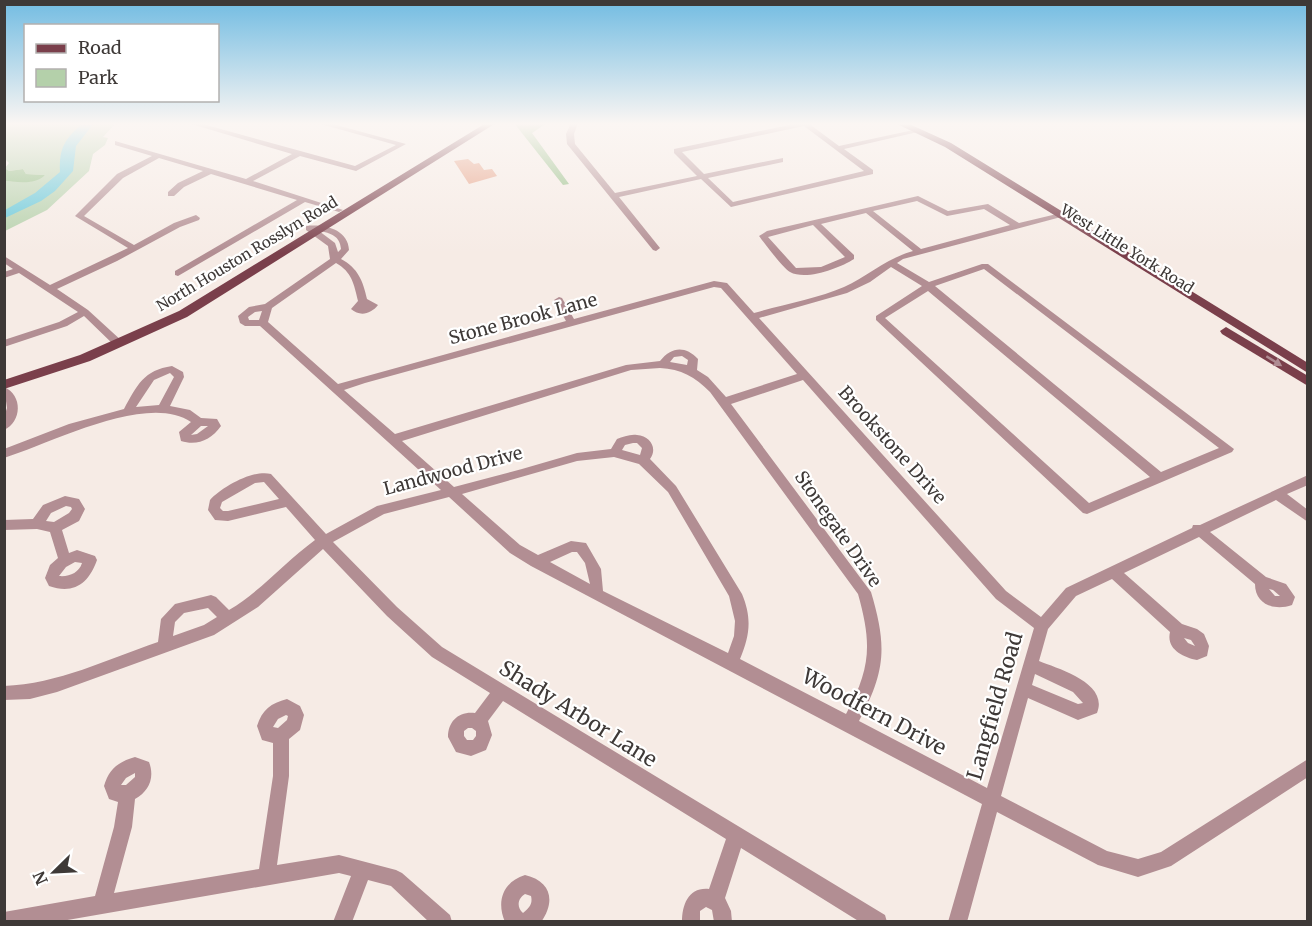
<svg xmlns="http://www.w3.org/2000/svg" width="1312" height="926" viewBox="0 0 1312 926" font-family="Merriweather,serif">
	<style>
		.green { fill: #b4d0aa }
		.forest { fill: #8bb97c }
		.water { fill: #61c7d9 }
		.building { fill: #e59b7f }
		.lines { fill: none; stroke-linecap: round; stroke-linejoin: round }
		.minor { fill: #b28e93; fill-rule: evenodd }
		.major { fill: #7a3f4b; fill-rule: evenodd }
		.oneway { fill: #af8c93 }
		.labels { text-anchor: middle; stroke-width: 4.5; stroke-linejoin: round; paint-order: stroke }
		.far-street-label { font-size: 15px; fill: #3e3937; stroke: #fff }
		.street-label { font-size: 18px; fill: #3e3937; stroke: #fff }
		.near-street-label { font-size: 21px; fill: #3e3937; stroke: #fff }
	</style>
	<rect width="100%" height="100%" fill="#f6ebe5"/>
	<path class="green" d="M5,123H116L103,137L108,138L105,145L93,154L89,171L47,210L5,231V181L29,182L45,175L26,174L23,169L9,171L5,168L9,163L5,159Z"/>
	<g class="forest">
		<path d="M514,123H547L532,133L569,184L563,185Z"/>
		<path d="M5,168L9,171L23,169L26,174L45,175C36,185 17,182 5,181Z"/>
	</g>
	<path class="water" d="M83,123H94L76,146L73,171L55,191L41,201L5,218V210L35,193L60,172C59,147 65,139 83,123Z"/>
	<path class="building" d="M468,159L474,164L479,163L484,170L492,169L497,176L469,184L454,161Z"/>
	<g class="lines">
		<g class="minor">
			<path d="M188,123H199L355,166L396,145L317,123H329L406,144L356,171L300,156L253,181L343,210L339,212L305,202L178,276L175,275V271L297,200L211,174L184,187L174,196H168V192L178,183L203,171L159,158L123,178L84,216L134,245L174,223L196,215L200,218L199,220L180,227L117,261L57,289L88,310L123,342V346H115L84,316L67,326L4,347V340L59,322L78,312L19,273L4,278V272L13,269L4,263V256L50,285L128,248L75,216L117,174L152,156L115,145V141L246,179L292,154Z"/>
			<path d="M571,123H578L574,134L575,144L615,193L697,176L674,153V149L799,123H808L839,146L918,129L922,131L844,149L873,170V174L731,207L701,179L619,197L660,248L656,251L653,250L567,144L566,134ZM804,126L864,171L733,202L708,178L783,162V158L704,174L682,152Z"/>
			<path d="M918,196L948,211L988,204L1019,223L1061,213V217L903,259L897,263L929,282L982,264H988L1234,449L1232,452L1087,514L1083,513L876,320V316L922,286L891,267L870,282L847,293L759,318L1006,591L1041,617L1066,588L1192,528L1193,525H1200L1308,475V485L1287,494L1308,510V522L1276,500L1210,532L1266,577L1286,584L1295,597L1292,605C1275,611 1255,605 1255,584L1199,537L1124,573L1182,624L1197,629L1204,634L1209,646L1207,656L1197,660C1183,657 1166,649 1170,632L1112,579L1076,596L1048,629L1039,661C1059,669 1109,683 1097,713L1078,720L1028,698L1001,796L1107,851L1138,859L1161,852L1308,759V777L1171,866L1138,877L1098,865L997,812L967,922H948L982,804L531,566L510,553L449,497L384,514L333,542L397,607L442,647L885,915L887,922H860L741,848L725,898L731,911L732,922H714L712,910L706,907L700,911V922H682C682,904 689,887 709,889L726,839L503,701L488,721L492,735L486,750L471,756L456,752L448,737C448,721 459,711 475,713L490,693L432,657L387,616L323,549L258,607L214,635L57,692L30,699L4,700V686C58,684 108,659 158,642L161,619L175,604L211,595L216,597L229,610C261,591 285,562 315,540L286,507L228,521L215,520L208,510L210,500C222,487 254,469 271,474L326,534L377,506L441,490L260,326H245L240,323L238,316L249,307L265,304L330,259L328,246L306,230V226C324,224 348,229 349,250L341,259C358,268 363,281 367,299L378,305C371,314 360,317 351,309L358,301C354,284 352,272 336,263L272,308L268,322L338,384L566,321L554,300L559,297L562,298L574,319L714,281L727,283L754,313C781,305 819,298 844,287C868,276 887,258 913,251L866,213L821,224L854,255V259C840,268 806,281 790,272C783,268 765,244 759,236L767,231ZM917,201L947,216L984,209L1010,225L921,249L873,211ZM813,225L845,257L821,267L796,268L768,237ZM319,231C331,233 340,236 341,249L338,252L335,243ZM984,269L1219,448L1161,472L935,286ZM714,287L721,288L797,374L726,397L708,377L697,370L698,359C685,345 671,347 660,361L626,365L395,434L344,390L365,383ZM928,291L1150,477L1089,503L885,318ZM262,311L259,320H249L248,317L255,312ZM682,356L688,360L687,365L670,362L674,357ZM660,368C681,369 695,377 710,392L858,594C872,644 871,668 846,714L740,659C750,635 752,618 742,594L676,486L650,459C658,448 650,436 637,435C630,434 623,437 617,439L611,449L577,453L522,469L454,487L402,441L631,370ZM803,380L996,599L1034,628L987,788L859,721C886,671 887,646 871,592L731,404ZM633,443H637L642,448L640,455L622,450L625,445ZM614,457L639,464L668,492L729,596L735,621L734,636L728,653L603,591L601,569L586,543L571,541L538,555L520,545L462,494L577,461ZM264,482L279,499L228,511H223L220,508L222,502L255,483ZM572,552H577L585,563L590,584L550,562ZM1269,589L1273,590L1280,596H1275ZM208,608L217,617L204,625L173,636L175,622L184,613ZM1184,638L1191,640L1195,646L1188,643ZM1035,674L1073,692L1083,703L1078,704L1032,685ZM468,728H472L476,731V736L473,740H467L464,736V731Z"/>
			<path d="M172,366L183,372L184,377L170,406L190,410L201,418L217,419L221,426C211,440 197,446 181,441L179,432L191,422C147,392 50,444 4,458V449L69,424L124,409C137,385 144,370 172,366ZM170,373L174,377L159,405L136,407L154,380ZM201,426H208L197,434L191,435Z"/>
			<path d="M4,387C23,395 22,422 4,430V417L7,408Z"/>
			<path d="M65,496L79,499L85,509L79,521L62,530L69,553L77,550L95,556L97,560C89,583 74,595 49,586L45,578L50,565L58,558L50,532L37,529L4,530V520L33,519L43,505ZM66,506L71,507L72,509L69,513L54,522L46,521L51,513ZM75,562L82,563C79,573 69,577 59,576L66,567Z"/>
			<path d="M287,699L300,706L304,715L300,730L289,739V776L277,865L339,855L396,870L402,873L450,915L452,922H429L391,886L368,880L352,922H333L351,876L339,873L56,922H4V912L95,896L114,827L118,802L109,799L104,786C109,769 118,762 135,757L149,762C155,778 149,791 135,799L132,827L114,893L259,869L273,776V743L262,740L257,726C262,710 271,703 287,699ZM286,715L288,716L287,720L278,728L273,727L278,719ZM135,773V777L126,785H121L126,778Z"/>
			<path d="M525,875C551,881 556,901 541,922H505C496,901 503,882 525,875ZM525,894L531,896C533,904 529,908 523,913C516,907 518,898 525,894Z"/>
		</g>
		<g class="major">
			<path d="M486,123H496L187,317L90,361L4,389V380L80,355L179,311Z"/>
			<path d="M895,123H907L951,143L1308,363V373L945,147Z"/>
			<path d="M1226,327L1308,376V386L1222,334L1220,331Z"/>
		</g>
	</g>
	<defs><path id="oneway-solid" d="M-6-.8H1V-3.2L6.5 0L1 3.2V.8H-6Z" transform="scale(1.5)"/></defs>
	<use class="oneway" href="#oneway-solid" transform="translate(1274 361) rotate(32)"/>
	<linearGradient id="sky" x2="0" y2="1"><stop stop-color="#72bce2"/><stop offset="0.49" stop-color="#fbf6f3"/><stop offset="1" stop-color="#fbf6f3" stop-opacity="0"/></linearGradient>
	<rect width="1312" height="253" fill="url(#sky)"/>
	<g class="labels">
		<g class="far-street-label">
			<text transform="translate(1127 249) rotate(32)" y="5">West Little York Road</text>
			<text transform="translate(247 254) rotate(-31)" y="5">North Houston Rosslyn Road</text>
		</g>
		<g class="street-label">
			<text transform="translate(523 319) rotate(-15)" y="6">Stone Brook Lane</text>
			<text transform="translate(892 445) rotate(48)" y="6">Brookstone Drive</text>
			<text transform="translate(453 471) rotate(-15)" y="6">Landwood Drive</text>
			<text transform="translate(838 529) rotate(55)" y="6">Stonegate Drive</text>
		</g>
		<g class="near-street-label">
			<text transform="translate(995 706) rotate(-74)" y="7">Langfield Road</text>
			<text transform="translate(874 712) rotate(28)" y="7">Woodfern Drive</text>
			<text transform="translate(578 714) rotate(32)" y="7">Shady Arbor Lane</text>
		</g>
	</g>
	<rect width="1312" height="926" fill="none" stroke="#3e3937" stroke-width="12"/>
	<rect x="24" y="24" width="195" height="78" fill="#ffffff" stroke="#b2b0af" stroke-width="1.5"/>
	<rect x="36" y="44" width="30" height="9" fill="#7a3f4b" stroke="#b2b0af" stroke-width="1.5"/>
	<text x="78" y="54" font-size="18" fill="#3e3937">Road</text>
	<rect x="36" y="69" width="30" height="18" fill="#b4d0aa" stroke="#b2b0af" stroke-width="1.5"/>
	<text x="78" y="84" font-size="18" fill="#3e3937">Park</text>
	<g transform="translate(54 872) rotate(246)" stroke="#ffffff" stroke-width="4.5" paint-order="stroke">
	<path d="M0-4.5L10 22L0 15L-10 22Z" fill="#3e3937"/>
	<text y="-9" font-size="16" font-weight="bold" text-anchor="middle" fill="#3e3937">N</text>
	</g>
</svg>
